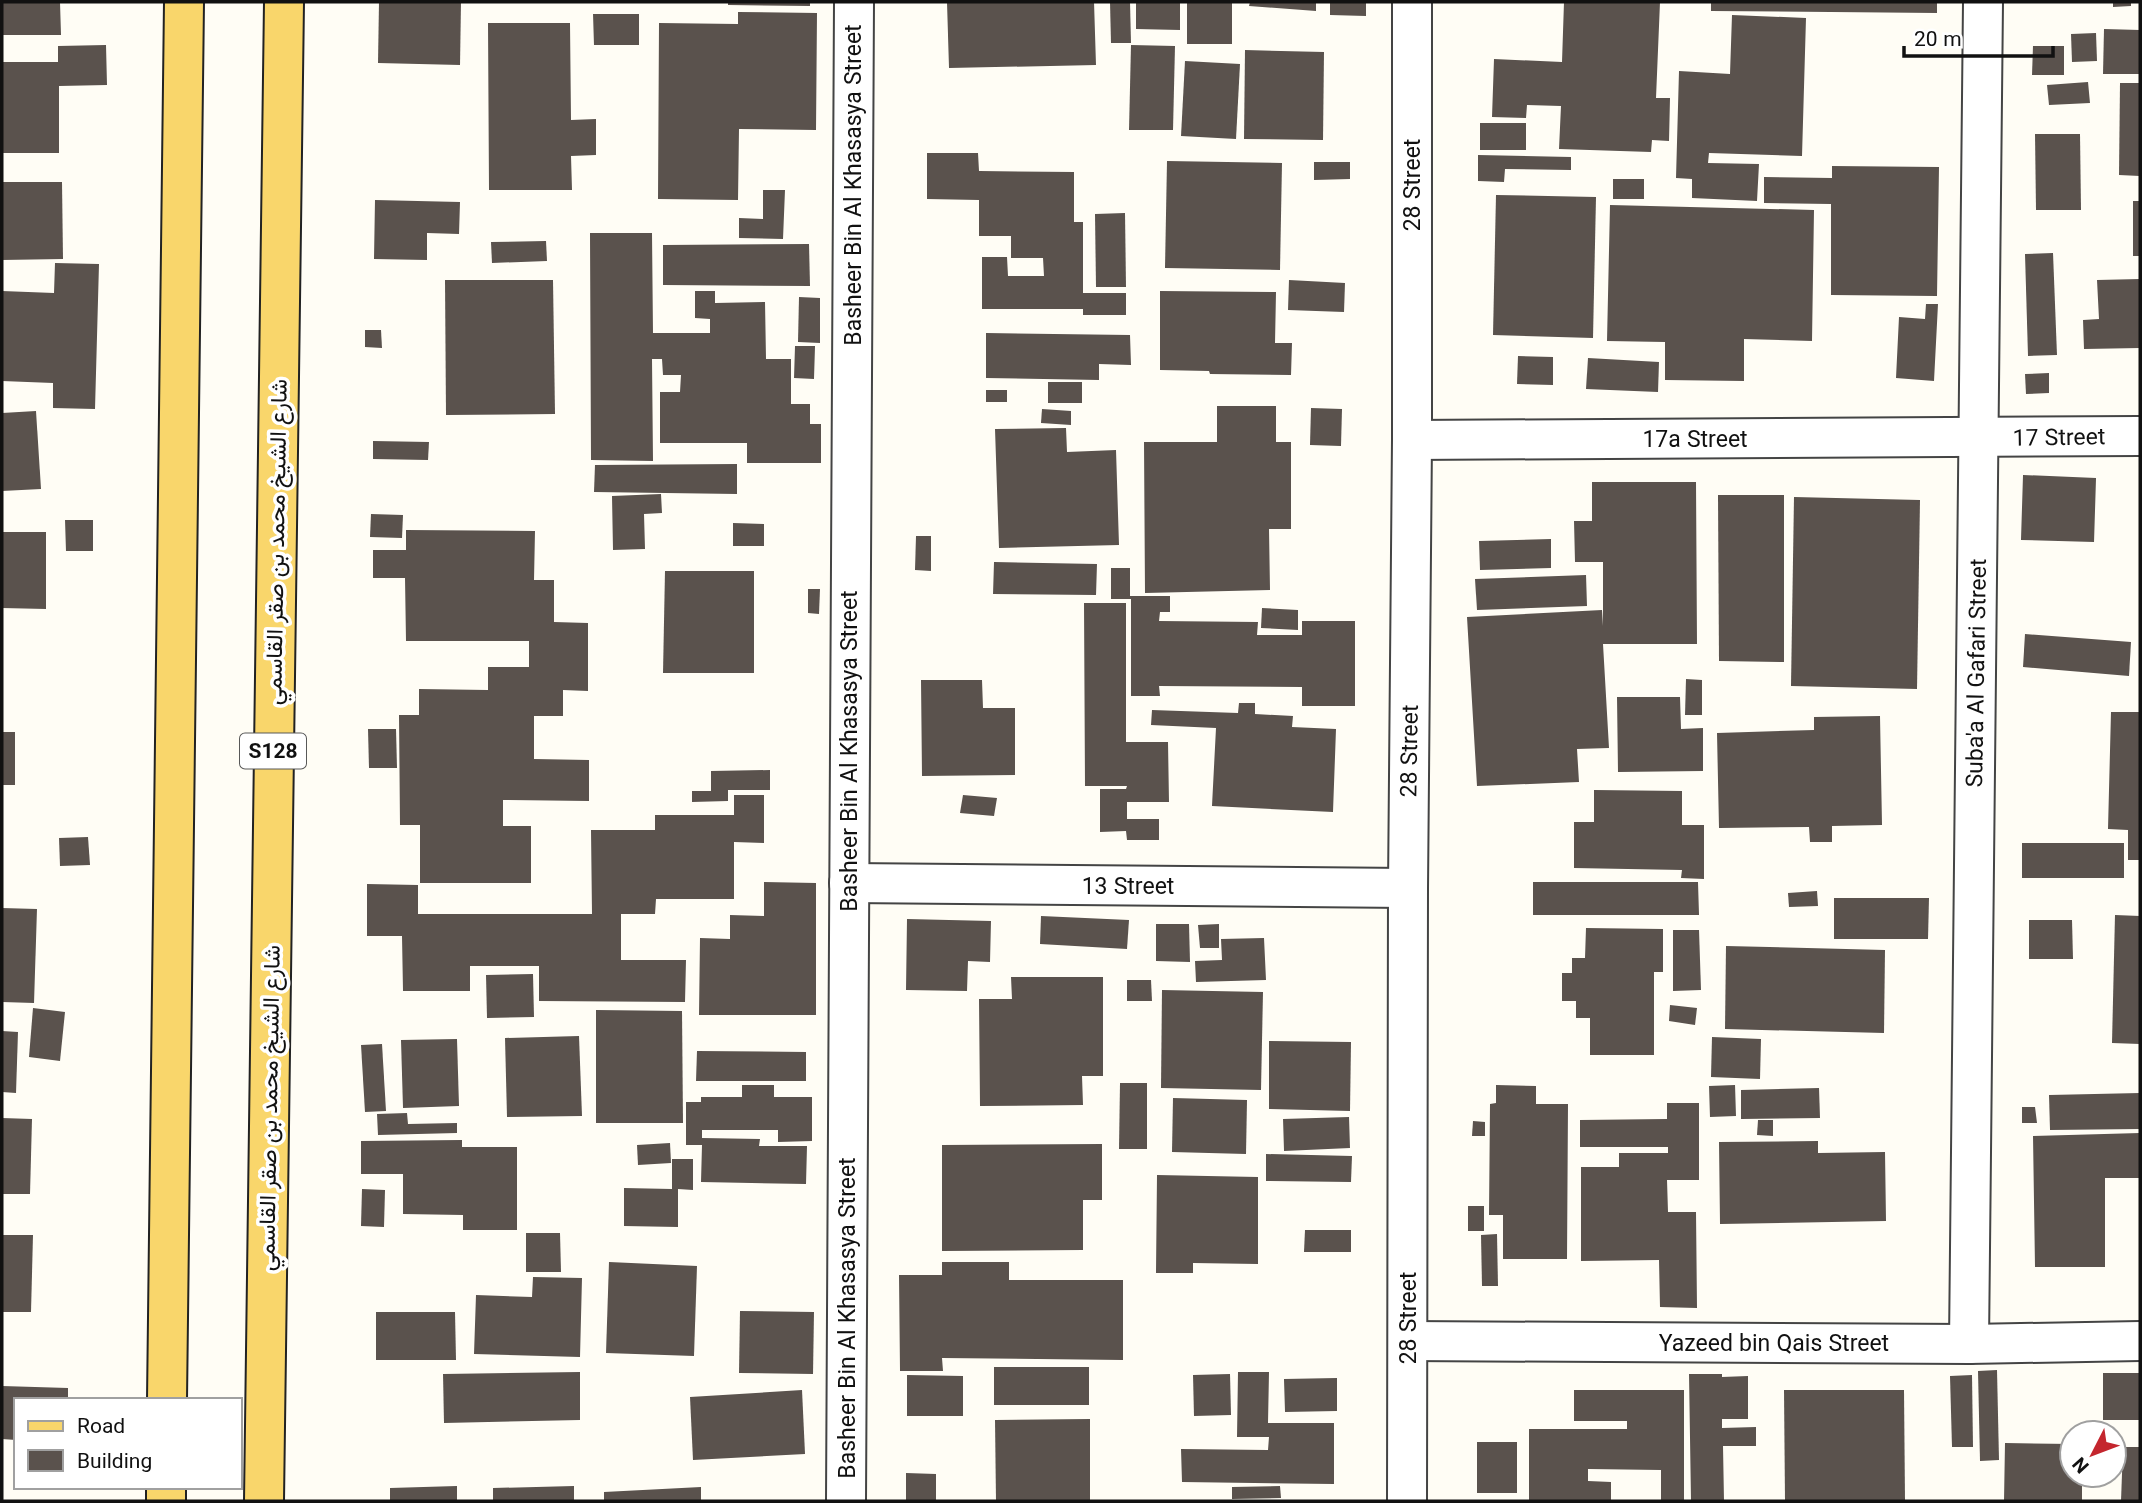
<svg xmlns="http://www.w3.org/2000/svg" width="2142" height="1503" viewBox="0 0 2142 1503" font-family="Georgia,Vazirmatn,serif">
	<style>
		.building { fill: #5a524d }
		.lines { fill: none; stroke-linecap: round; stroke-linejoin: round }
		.minor-casing { stroke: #444; stroke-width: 42 }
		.primary-casing { stroke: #222; stroke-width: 42 }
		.minor { stroke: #fff; stroke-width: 38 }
		.primary { stroke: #f9d66b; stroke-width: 38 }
		.labels { text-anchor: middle; stroke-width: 7; stroke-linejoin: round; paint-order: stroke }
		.shield { fill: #fff; stroke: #585858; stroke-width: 2 }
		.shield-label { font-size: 21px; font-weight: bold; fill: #111 }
		.street-label { font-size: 23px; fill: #111; stroke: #fff }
	</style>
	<rect width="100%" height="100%" fill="#fffdf5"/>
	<g class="building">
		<path d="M2,2H60L61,35H2Z"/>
		<path d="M379,2H461L460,65L378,63Z"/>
		<path d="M728,2H810V6L728,5Z"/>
		<path d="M947,2H1094L1096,65L949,68Z"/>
		<path d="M1110,2H1130L1131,43H1111Z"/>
		<path d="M1136,2H1180V30L1136,29Z"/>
		<rect x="1187" y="2" width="45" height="42"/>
		<path d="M1250,2H1316V11L1249,6Z"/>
		<path d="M1330,2H1366V16L1330,15Z"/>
		<path d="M1564,2H1660L1656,98H1670L1669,141L1652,140L1651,152L1559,149L1561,106L1527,105L1526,118L1492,117L1494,59L1562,62Z"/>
		<path d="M1711,2H1937V13L1711,11Z"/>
		<path d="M2113,2H2131V6L2113,7Z"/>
		<path d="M738,12L817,13L816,130L739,129L738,200L658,199L659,23L738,24Z"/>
		<path d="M593,14H639V45H594Z"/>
		<path d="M1732,15L1806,18L1802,156L1709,153L1708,163L1759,164L1757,201L1692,198V179L1676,178L1679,71L1730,74Z"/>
		<path d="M488,23H570L571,120L596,119V155L571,156L572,190H489Z"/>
		<path d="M2104,29L2140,30V74H2103Z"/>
		<path d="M2096,33L2097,61L2072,62L2071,34Z"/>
		<path d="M106,45L107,85L59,86V153H2V62H58V46Z"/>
		<path d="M1131,45L1175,46L1173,130H1129Z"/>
		<path d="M2033,46H2064V75H2032Z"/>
		<path d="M1245,50L1324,52L1323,140L1244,139Z"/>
		<path d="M1185,61L1240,64L1236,139L1181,136Z"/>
		<path d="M2088,82L2090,103L2049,105L2047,85Z"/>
		<path d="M2120,83H2140V176L2119,175Z"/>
		<rect x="1480" y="123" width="46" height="27"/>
		<path d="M2035,134H2080L2081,210H2036Z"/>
		<path d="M927,153H978L979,171L1074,172V222H1083V293H1126V315H1083V309H982V257H1007L1008,276H1044L1043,258H1011V236H979V200L927,199Z"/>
		<path d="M1478,155L1571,157V170L1505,169L1504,182L1478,181Z"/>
		<path d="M1167,161L1282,163L1280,270L1165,268Z"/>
		<path d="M1314,162H1350V179L1314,180Z"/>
		<path d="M1832,166L1939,167L1937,296L1831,295V204L1764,203V177L1832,178Z"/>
		<rect x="1613" y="179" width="31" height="20"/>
		<path d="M2,182H62L63,259L2,260Z"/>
		<path d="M763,190H785L783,239L739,238V218L763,219Z"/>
		<path d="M1496,195L1596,197L1593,338L1493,335Z"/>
		<path d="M375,200L460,202L459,234L427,233V260L374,259Z"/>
		<rect x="2133" y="201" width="7" height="55"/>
		<path d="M1610,205L1814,210L1812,341L1744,339V381L1665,380V342L1607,341Z"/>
		<path d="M1125,213L1126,287H1096L1095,214Z"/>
		<path d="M590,233H652L653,333H710V319L695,318V291H715V303L765,302L766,359H791V404H810V424H821V463H747V443H660V392H680L681,375H663L662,359H652L653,461L591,460Z"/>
		<path d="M546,241L547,261L492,263L491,242Z"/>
		<path d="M809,244L810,286L663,285V245Z"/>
		<path d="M2053,253L2057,355L2028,356L2025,254Z"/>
		<path d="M55,263L99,264L95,409L53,408V383L2,381V291L54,293Z"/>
		<path d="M2140,279V348L2084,349L2083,320L2099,319L2097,280Z"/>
		<path d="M445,280H553L555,414L446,415Z"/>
		<path d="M1289,280L1345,283L1344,312L1288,310Z"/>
		<path d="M1160,291L1276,292L1275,343H1292L1291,375L1210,374L1209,371L1160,370Z"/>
		<path d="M799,297L820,298V343L798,342Z"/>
		<path d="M1926,304H1938L1934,381L1896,378L1899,317L1925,319Z"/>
		<path d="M365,330H381L382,348L365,347Z"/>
		<path d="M986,333L1130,335L1131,365L1099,364V380L986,378Z"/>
		<path d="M795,346H815L814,379L794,378Z"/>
		<path d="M1518,356L1553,357V385L1517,384Z"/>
		<path d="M1588,358L1659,362L1658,392L1586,389Z"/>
		<path d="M2049,373V393L2026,394L2025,374Z"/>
		<rect x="1048" y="382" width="34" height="21"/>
		<rect x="986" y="390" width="21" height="12"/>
		<path d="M1217,406H1276V442H1291V529H1269L1270,590L1145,593L1144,442H1217Z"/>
		<path d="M1311,408L1342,409L1341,446L1310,445Z"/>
		<path d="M1042,409L1071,411V425L1041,423Z"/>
		<path d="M36,411L41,489L2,491V413Z"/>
		<path d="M1066,428L1067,452L1116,450L1119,545L999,548L995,429Z"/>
		<path d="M373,441L429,442L428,460L373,459Z"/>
		<path d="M737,464V494L594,492L595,465Z"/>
		<path d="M2023,475L2096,478L2094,542L2021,540Z"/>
		<path d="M1592,482H1696L1697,644H1603L1609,748L1577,749L1579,782L1477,786L1467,617L1602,610L1603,626V562H1575L1574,521H1592Z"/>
		<path d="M661,494L662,513L644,514L645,549L613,550L612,496Z"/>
		<path d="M1718,495H1784V662L1719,661Z"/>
		<path d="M1794,497L1920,500L1917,689L1791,686Z"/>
		<path d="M371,514L403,515L402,538L370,537Z"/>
		<path d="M65,520H93V551H66Z"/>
		<path d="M733,523L764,524V546H733Z"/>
		<path d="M406,530L535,531L534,580H554V622L588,623V691L563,690V716H534V759L589,760V801L503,800V826H531V883H420V825H400L399,715H419V689L488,690V667H529V641H406L405,578H373V550H406Z"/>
		<path d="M2,532H46V609L2,608Z"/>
		<path d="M916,536H931V571L915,570Z"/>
		<path d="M1551,539V568L1480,570L1479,541Z"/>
		<path d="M994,562L1097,564L1096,595L993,594Z"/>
		<path d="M1111,568H1130V596H1170V612H1160L1159,621L1258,622L1257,635H1302V621H1355V706H1302V687L1159,686L1160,696H1131V599H1111Z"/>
		<path d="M665,571H754V673H663Z"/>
		<path d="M1586,575L1587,606L1477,610L1475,579Z"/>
		<path d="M808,589H820L819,614L808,613Z"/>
		<path d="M1084,603H1126V742H1168L1169,802H1127V819H1159V840H1127L1126,831L1100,832V789H1126L1127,786H1085Z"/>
		<path d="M1262,608L1298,610V630L1261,628Z"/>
		<path d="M2025,634L2131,642L2129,676L2023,667Z"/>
		<path d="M1686,679L1702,680V715H1685Z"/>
		<path d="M921,680H982L983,708H1015V775L922,776Z"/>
		<path d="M1617,697H1680L1681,729L1703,728V771L1618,772Z"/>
		<path d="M1239,703H1255V714L1293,716L1292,727L1336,729L1333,812L1212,806L1216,728L1151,725L1152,710L1238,713Z"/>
		<path d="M2111,712H2140V860H2128V830L2108,829Z"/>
		<path d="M1880,716L1882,825L1832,826V842H1810L1809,827L1719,828L1717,733L1814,730V717Z"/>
		<path d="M368,729H396L397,768H369Z"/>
		<rect x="2" y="732" width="13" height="53"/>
		<path d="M770,770V790H728V801L692,802V791H711V771Z"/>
		<path d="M1594,790L1682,791V825H1704V879L1681,878L1682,870L1574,868V822H1594Z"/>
		<path d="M734,795H764V843L734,842V899H656L655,914H621V960H686L685,1002L539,1001V966H470V991H403L402,936H367V884L418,885V914H592L591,830H655V815H734Z"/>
		<path d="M963,795L997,798L994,816L960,813Z"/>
		<path d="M88,837L90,865L60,866L59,838Z"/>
		<rect x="2022" y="843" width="102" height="35"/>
		<path d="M764,882L816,883V1015H699L700,938L730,939V915L764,916Z"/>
		<path d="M1533,882H1698L1699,915H1533Z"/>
		<path d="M1817,891L1818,906L1789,907L1788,893Z"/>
		<path d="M1834,898H1929L1928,939H1834Z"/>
		<path d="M2,908L37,909L34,1003L2,1002Z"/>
		<path d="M2115,915L2140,916V1044L2112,1043Z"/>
		<path d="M1041,916L1129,920L1127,949L1040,944Z"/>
		<path d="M907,919L991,921L990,962L968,961L967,991L906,990Z"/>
		<path d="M2029,920H2072L2073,959H2029Z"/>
		<path d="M1156,924H1189L1190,962L1156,961Z"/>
		<path d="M1219,924V948H1200L1198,925Z"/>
		<path d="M1586,928L1663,929V972H1654V1055H1590V1018H1576V1001H1562V973H1572V958H1585Z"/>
		<path d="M1673,930H1699L1701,990L1673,991Z"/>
		<path d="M1264,938L1266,980L1196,982L1195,961L1222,960L1221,939Z"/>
		<path d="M1726,946L1885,950L1884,1033L1725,1029Z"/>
		<path d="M533,974L534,1017L487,1018L486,975Z"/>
		<path d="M1011,977H1103V1076H1082L1083,1105L980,1106L979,999H1012Z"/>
		<path d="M1127,980H1151L1152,1001H1127Z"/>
		<path d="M1162,990L1263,992L1261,1090L1161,1088Z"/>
		<path d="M1670,1005L1697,1008L1695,1025L1669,1021Z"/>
		<path d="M33,1008L65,1012L60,1061L29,1057Z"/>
		<path d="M596,1010L682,1011L683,1123H596Z"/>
		<path d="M2,1031L18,1032L16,1093L2,1092Z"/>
		<path d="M579,1036L582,1116L507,1117L505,1038Z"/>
		<path d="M1712,1037L1761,1039L1760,1079L1711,1077Z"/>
		<path d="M457,1039L459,1106L403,1108L401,1040Z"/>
		<path d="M1269,1041L1351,1042L1350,1111L1269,1109Z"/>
		<path d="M382,1044L386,1111L365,1112L361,1045Z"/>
		<path d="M697,1051L806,1052V1081H696Z"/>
		<path d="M1120,1083H1147V1149H1119Z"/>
		<path d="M742,1085H774V1097H812V1141L778,1142V1130H702V1138L760,1139L759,1146H807L806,1184L701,1182L702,1145H686V1102H701V1097H742Z"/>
		<path d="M1496,1085L1536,1086V1104H1568L1567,1259H1503V1215H1489L1490,1104L1496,1103Z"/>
		<path d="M1735,1085L1736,1116L1710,1117L1709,1086Z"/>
		<path d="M1819,1088L1820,1118L1741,1119V1090Z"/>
		<path d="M2140,1093V1129L2050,1130L2049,1095Z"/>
		<path d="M1173,1098L1247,1100L1246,1154L1172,1152Z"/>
		<path d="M1667,1103H1699V1180H1667L1668,1212H1696L1697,1308L1660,1307L1659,1260L1581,1261V1167H1619V1153H1668V1147H1580V1120L1667,1119Z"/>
		<path d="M2022,1107H2035L2037,1123H2022Z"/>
		<path d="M407,1113L408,1124L457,1123V1133L378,1135L377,1114Z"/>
		<path d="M1349,1117L1350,1148L1284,1151L1283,1119Z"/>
		<path d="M2,1118L32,1119L30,1194H2Z"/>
		<path d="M1758,1120H1773V1136L1757,1135Z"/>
		<path d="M1473,1121L1485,1122V1136H1472Z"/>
		<path d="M2140,1133V1178H2105V1267H2035L2033,1136Z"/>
		<path d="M462,1140V1147H517V1230H463V1215L403,1214V1174H361V1141Z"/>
		<path d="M1818,1141V1153L1885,1152L1886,1221L1720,1224L1719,1142Z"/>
		<path d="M670,1143L671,1163L638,1165L637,1145Z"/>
		<path d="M1102,1144V1200H1083V1250L942,1251V1145Z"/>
		<path d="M1266,1154L1352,1156L1351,1182L1266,1181Z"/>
		<path d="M672,1159H693V1190L678,1189V1227L624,1226V1188L672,1189Z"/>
		<path d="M1157,1175L1258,1177V1264L1193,1263V1273H1156Z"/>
		<path d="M362,1189L385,1190L384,1227L361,1226Z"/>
		<rect x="1468" y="1206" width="16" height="25"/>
		<path d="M1305,1230H1351V1252H1304Z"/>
		<path d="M526,1233H560L561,1272H526Z"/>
		<path d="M1497,1234L1498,1286H1482L1481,1235Z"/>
		<path d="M2,1235H33L31,1312H2Z"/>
		<path d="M609,1262L697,1266L694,1356L606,1353Z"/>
		<path d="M942,1262H1009V1280H1123V1360L942,1358L943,1371H900L899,1275H942Z"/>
		<path d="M533,1277L582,1278L580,1357L474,1354L476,1295L532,1297Z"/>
		<path d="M740,1311L814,1312L813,1374L739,1373Z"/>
		<path d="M376,1312H455L456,1360H376Z"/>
		<rect x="994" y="1367" width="95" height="38"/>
		<path d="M1997,1370L1999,1460L1980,1461L1978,1371Z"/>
		<path d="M580,1372V1420L444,1423L443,1374Z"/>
		<path d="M1238,1372H1269L1268,1423H1334V1484L1182,1482L1181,1449L1268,1450L1269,1437H1237Z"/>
		<rect x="2103" y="1373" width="37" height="47"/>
		<path d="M1230,1374L1231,1415L1194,1416L1193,1375Z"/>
		<path d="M1689,1374H1722V1377L1748,1376V1419H1722V1428L1756,1427V1446H1723L1724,1501H1691Z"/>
		<path d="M907,1375L963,1376V1416H907Z"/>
		<path d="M1972,1375L1973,1447H1952L1950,1376Z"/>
		<path d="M1337,1378V1411L1285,1412L1284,1379Z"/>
		<path d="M2,1386L68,1388V1400H16V1440L2,1439Z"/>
		<path d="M802,1390L805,1454L693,1460L690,1397Z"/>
		<path d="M1574,1390H1684V1501H1661V1470L1588,1469V1481L1611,1482V1501H1529V1429H1627V1421H1574Z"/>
		<path d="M1784,1390H1904L1905,1501H1785Z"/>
		<path d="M1090,1419V1501H996L995,1420Z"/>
		<rect x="1477" y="1442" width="40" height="51"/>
		<path d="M2005,1443L2072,1444V1475H2082V1501H2004Z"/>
		<path d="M2123,1447H2140V1501H2121Z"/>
		<path d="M906,1473L936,1474V1501H906Z"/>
		<path d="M457,1486V1501H390V1488Z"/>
		<path d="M574,1486V1501H493V1488Z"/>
		<path d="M1280,1486L1281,1498L1232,1499V1487Z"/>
		<path d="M701,1487V1501H604V1492Z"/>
	</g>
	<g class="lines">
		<defs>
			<g id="minor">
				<path d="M1412,440L2140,436"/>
				<path d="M849,883L1408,888"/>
				<path d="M1408,1341L1969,1344L2140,1341"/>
				<path d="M1969,1344L1983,2"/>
				<path d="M846,1501L854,2"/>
				<path d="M1407,1501L1408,888L1412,440V2"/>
			</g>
			<g id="primary">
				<path d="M167,1400L184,2"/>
				<path d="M166,1501V1487"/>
				<path d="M264,1501L284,2"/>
			</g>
		</defs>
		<use href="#minor" class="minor-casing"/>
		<use href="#primary" class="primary-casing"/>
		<use href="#minor" class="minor"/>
		<use href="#primary" class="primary"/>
	</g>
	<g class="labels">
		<rect class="shield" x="240" y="733.5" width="66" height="35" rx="5"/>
		<g class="shield-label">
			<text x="273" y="758">S128</text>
		</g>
		<g class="street-label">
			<text transform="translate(853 185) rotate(-90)" y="8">Basheer Bin Al Khasasya Street</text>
			<text transform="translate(1412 185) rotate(-90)" y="8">28 Street</text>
			<text transform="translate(2059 437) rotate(-1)" y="8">17 Street</text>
			<text x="1695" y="447">17a Street</text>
			<text transform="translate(276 542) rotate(-89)" y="8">شارع الشيخ محمد بن صقر القاسمي</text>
			<text transform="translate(1976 673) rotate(-89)" y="8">Suba'a Al Gafari Street</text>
			<text transform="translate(849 751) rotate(-90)" y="8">Basheer Bin Al Khasasya Street</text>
			<text transform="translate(1409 751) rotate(-89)" y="8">28 Street</text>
			<text x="1128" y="894">13 Street</text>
			<text transform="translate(269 1108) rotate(-89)" y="8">شارع الشيخ محمد بن صقر القاسمي</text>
			<text transform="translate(847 1318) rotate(-90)" y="8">Basheer Bin Al Khasasya Street</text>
			<text transform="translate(1408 1318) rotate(-90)" y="8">28 Street</text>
			<text x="1774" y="1351">Yazeed bin Qais Street</text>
		</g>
	</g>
	<rect width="2142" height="1503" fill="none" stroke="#111111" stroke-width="7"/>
	<rect x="14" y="1398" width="228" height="91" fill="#ffffff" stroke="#a0a0a0" stroke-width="2"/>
	<rect x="28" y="1421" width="35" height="10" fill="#f9d66b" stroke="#a0a0a0" stroke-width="2"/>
	<text x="77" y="1433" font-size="21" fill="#111111">Road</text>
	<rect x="28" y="1450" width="35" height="21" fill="#5a524d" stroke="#a0a0a0" stroke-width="2"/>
	<text x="77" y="1468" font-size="21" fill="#111111">Building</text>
	<g transform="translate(2093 1454) rotate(228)"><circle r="33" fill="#ffffff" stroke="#a0a0a0" stroke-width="2"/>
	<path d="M0-5L12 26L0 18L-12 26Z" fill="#c4262e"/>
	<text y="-10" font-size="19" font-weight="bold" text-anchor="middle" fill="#111111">N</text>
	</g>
	<path d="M1904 46v10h149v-10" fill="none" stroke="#111111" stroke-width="3.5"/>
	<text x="1914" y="46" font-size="21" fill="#111111" stroke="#ffffff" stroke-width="5" paint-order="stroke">20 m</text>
</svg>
